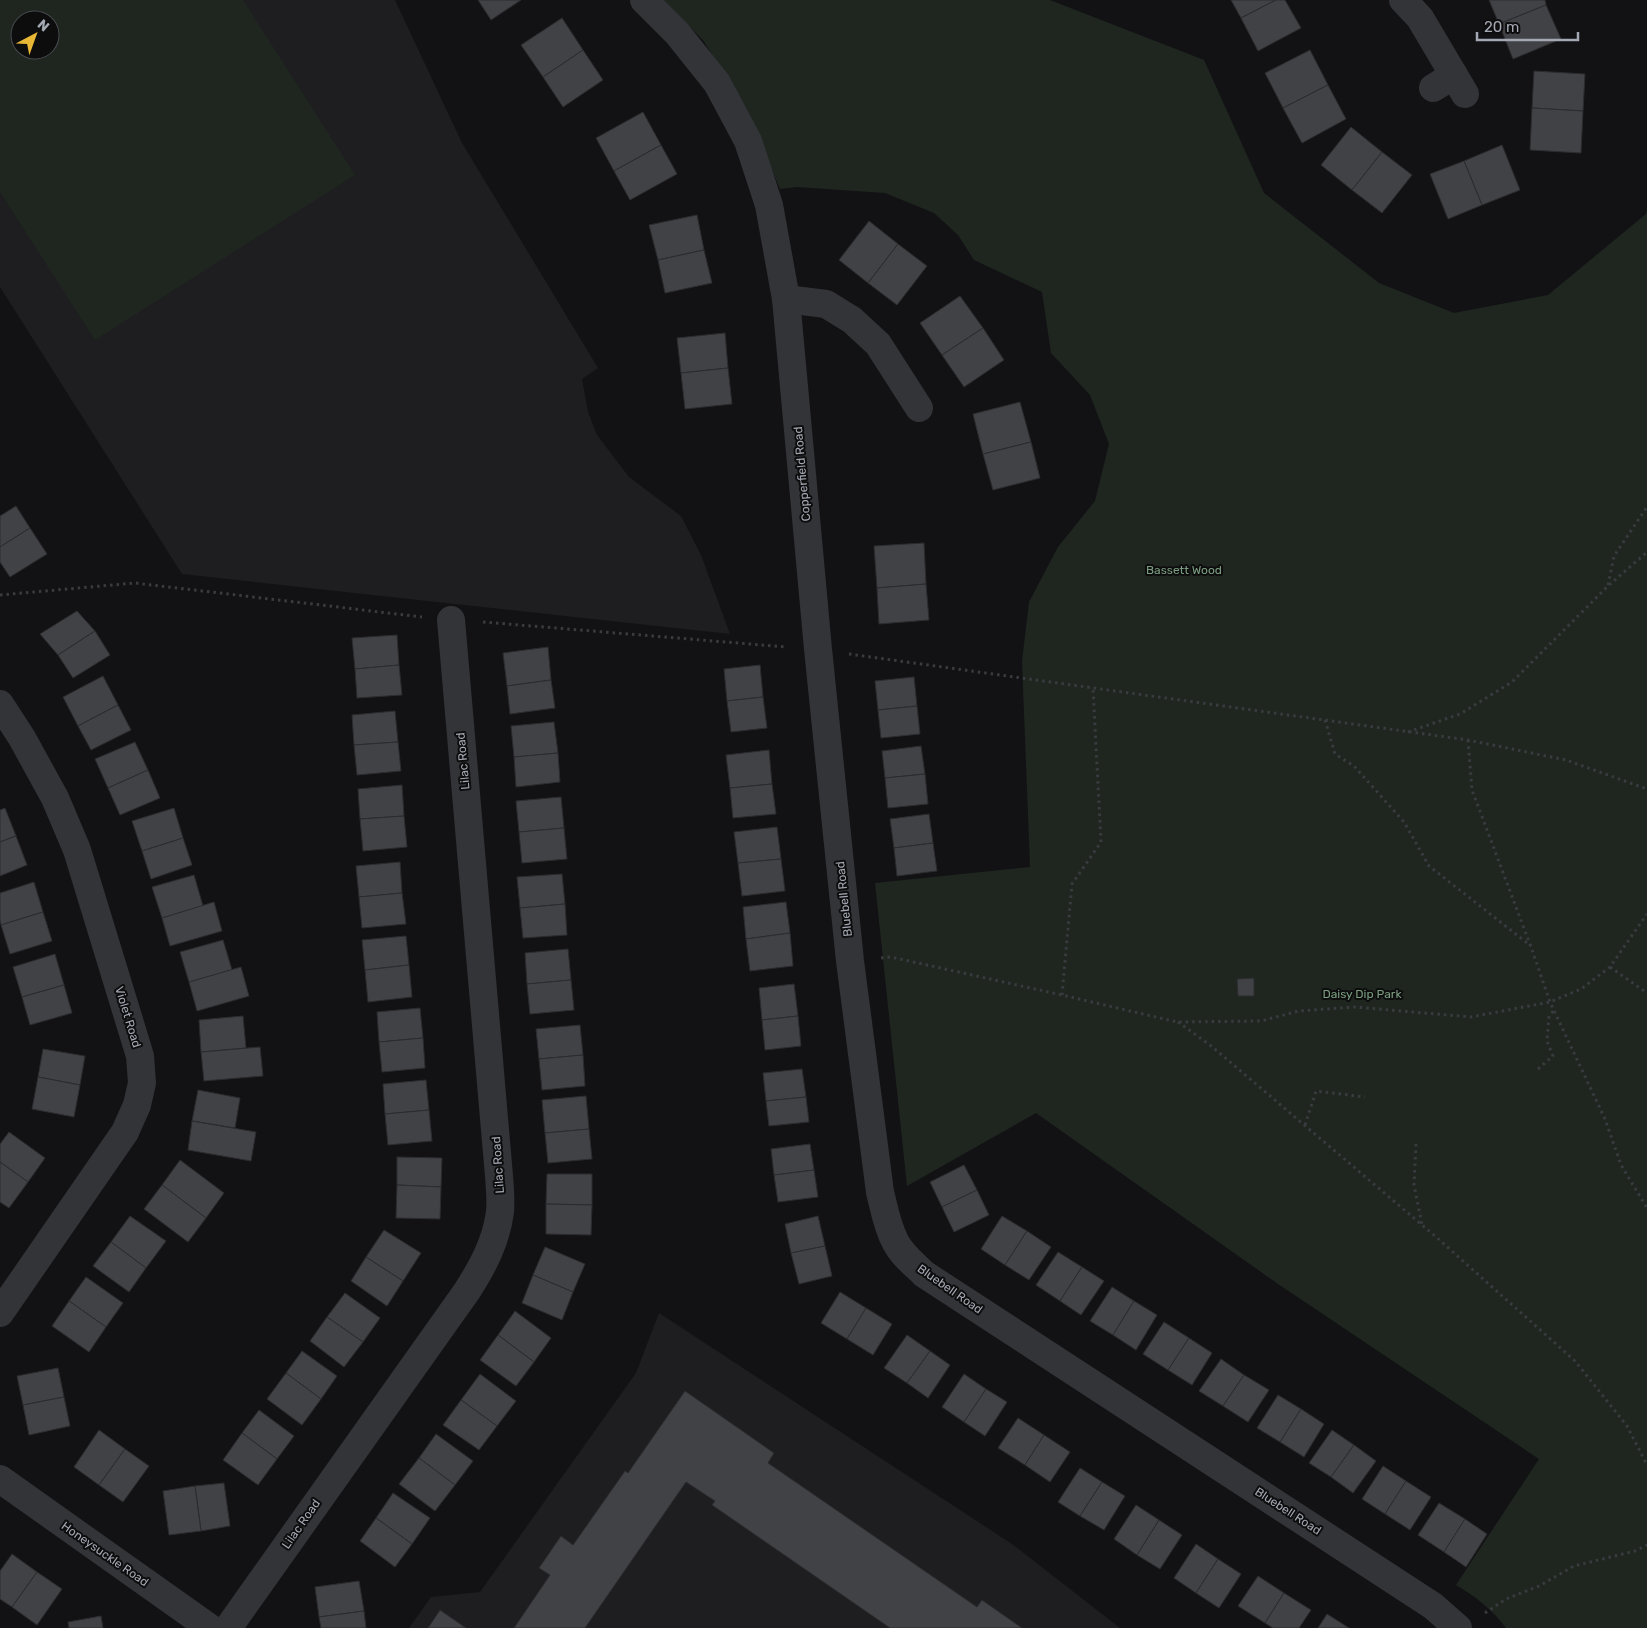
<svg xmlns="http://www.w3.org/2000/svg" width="1647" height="1628" viewBox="0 0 1647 1628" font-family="Rubik,sans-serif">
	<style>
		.built { fill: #1e1e20; fill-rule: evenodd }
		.green { fill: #1f2620; fill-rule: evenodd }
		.building { fill: #414246; stroke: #2c2c2f }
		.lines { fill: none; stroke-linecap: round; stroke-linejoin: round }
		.path { stroke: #393b3f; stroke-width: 3; stroke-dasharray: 2.5 4; stroke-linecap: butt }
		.street { stroke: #333438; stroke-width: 28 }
		.labels { text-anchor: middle; stroke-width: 4; stroke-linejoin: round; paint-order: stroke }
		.street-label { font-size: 12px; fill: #a4a8b3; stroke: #0d0d0e }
		.park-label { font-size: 12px; fill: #7c9e80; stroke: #0d0d0e }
	</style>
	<rect width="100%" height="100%" fill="#121214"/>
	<g class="built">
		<path d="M0,0H395L462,143L598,368L582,379L588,412L597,435L629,477L681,516L701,555L730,634L182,574L0,287ZM20,20H50V50H20Z"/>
		<path d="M659,1313L1012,1544L1120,1628H409L431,1597L480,1592L636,1373Z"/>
	</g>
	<g class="green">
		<path d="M0,0H243L355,175L95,340L0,192ZM20,20H50V50H20Z"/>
		<path d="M663,0H1050L1204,60L1264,193L1379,283L1454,313L1548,295L1646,214L1647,209V1628H1506C1492,1609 1476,1597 1456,1585L1539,1459L1278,1284L1036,1113L907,1186L875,883L1030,867L1022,661L1029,602L1058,547L1095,501L1109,444L1090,395L1051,353L1042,292L974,260L958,235L934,213L885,193L797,187L780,189L748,114L703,40Z"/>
	</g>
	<g class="building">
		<path d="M478,0H521L491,20Z"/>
		<path d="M1231,0H1276L1241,18Z"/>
		<path d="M1276,0H1285L1301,28L1258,51L1241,18Z"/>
		<path d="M1489,0H1545L1546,5L1499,24Z"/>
		<path d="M1546,5L1561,39L1513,59L1499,24Z"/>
		<path d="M562,18L583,50L543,77L521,45Z"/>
		<path d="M583,50L603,80L563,107L543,77Z"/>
		<path d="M1310,50L1328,85L1283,108L1265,73Z"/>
		<path d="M1534,71L1585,74L1583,111L1532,108Z"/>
		<path d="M1328,85L1346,119L1302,143L1283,108Z"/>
		<path d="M1532,108L1583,111L1581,153L1530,150Z"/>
		<path d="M643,112L661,145L614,171L596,138Z"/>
		<path d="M1351,127L1382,152L1352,190L1321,165Z"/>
		<path d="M661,145L677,174L630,200L614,171Z"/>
		<path d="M1502,145L1520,190L1482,205L1464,161Z"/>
		<path d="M1382,152L1412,175L1382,213L1352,190Z"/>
		<path d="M1464,161L1482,205L1448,219L1430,174Z"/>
		<path d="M697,215L704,250L658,260L649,225Z"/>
		<path d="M869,221L898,244L868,283L839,260Z"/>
		<path d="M898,244L927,266L897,305L868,283Z"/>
		<path d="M704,250L712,283L665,293L658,260Z"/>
		<path d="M960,296L983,328L942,355L920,323Z"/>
		<path d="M983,328L1004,360L964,387L942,355Z"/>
		<path d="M725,333L728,368L681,373L677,338Z"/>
		<path d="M728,368L732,404L685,409L681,373Z"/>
		<path d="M1020,402L1031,442L983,454L973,414Z"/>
		<path d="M1031,442L1040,478L993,490L983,454Z"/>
		<path d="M16,506L30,528L0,547V516Z"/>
		<path d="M30,528L47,554L10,577L0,562V547Z"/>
		<path d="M924,543L926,584L877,588L874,546Z"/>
		<path d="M926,584L929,620L879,624L877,588Z"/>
		<path d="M77,611L95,631L58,655L40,634Z"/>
		<path d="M95,631L110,655L73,678L58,655Z"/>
		<path d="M397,635L399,665L355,669L352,638Z"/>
		<path d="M548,647L551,680L507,686L503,653Z"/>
		<path d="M399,665L402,695L357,698L355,669Z"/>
		<path d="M760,665L763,697L727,701L724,669Z"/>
		<path d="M103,676L118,705L78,726L63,697Z"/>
		<path d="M914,677L917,706L878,710L875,681Z"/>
		<path d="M551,680L555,708L510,714L507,686Z"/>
		<path d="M763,697L767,728L731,732L727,701Z"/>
		<path d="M118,705L131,730L91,750L78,726Z"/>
		<path d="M917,706L920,734L881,738L878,710Z"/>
		<path d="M395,711L398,742L354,745L352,715Z"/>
		<path d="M554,722L558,753L514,757L511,726Z"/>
		<path d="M135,742L148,770L108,788L95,759Z"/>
		<path d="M398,742L401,771L357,775L354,745Z"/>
		<path d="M921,746L925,774L885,778L882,751Z"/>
		<path d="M769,750L772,784L730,788L726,755Z"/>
		<path d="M558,753L560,782L516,787L514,757Z"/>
		<path d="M148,770L160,798L120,815L108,788Z"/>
		<path d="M925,774L928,804L888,808L885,778Z"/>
		<path d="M772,784L776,814L733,818L730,788Z"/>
		<path d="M402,785L404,816L360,819L358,789Z"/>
		<path d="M561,797L564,828L519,832L516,801Z"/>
		<path d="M5,808L16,836L0,842V810Z"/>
		<path d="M174,808L183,838L142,851L132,821Z"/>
		<path d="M929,814L933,843L894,848L890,819Z"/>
		<path d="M404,816L407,847L363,851L360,819Z"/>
		<path d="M777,827L781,859L738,863L734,832Z"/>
		<path d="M564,828L567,859L522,863L519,832Z"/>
		<path d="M16,836L27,865L0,876V842Z"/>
		<path d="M183,838L192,865L151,879L142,851Z"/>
		<path d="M933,843L937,871L897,876L894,848Z"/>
		<path d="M781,859L785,891L742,896L738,863Z"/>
		<path d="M400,862L402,893L359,897L356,866Z"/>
		<path d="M562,874L565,904L520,908L517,877Z"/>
		<path d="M194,875L203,906L162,918L152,887Z"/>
		<path d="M34,882L43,912L1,925L0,920V893Z"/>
		<path d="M402,893L406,924L362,928L359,897Z"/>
		<path d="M214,902L222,931L170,946L162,918Z"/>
		<path d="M786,902L790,933L746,939L743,907Z"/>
		<path d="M565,904L567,935L523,938L520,908Z"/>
		<path d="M43,912L52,941L10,954L1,925Z"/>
		<path d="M790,933L793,966L750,971L746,939Z"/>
		<path d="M406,936L409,965L365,970L362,940Z"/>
		<path d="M223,940L232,970L189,982L180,952Z"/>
		<path d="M568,949L571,980L527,984L525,953Z"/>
		<path d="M55,954L64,985L22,997L13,967Z"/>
		<path d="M409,965L412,997L368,1002L365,970Z"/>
		<path d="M241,967L249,996L197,1011L189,982Z"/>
		<path d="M1254,978V996H1238L1237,979Z"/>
		<path d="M571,980L574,1010L530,1014L527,984Z"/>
		<path d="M794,984L798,1016L762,1020L759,988Z"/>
		<path d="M64,985L72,1013L30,1025L22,997Z"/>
		<path d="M420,1008L423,1038L379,1042L377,1012Z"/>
		<path d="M243,1016L246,1048L201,1052L199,1020Z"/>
		<path d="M798,1016L801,1046L765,1050L762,1020Z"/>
		<path d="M580,1025L583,1055L539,1059L536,1029Z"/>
		<path d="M423,1038L425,1068L382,1072L379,1042Z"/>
		<path d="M260,1047L263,1076L204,1081L201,1052Z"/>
		<path d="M43,1049L85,1056L80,1085L38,1077Z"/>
		<path d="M583,1055L585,1086L542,1090L539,1059Z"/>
		<path d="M802,1069L806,1097L766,1101L763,1073Z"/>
		<path d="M38,1077L80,1085L74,1117L32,1109Z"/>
		<path d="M426,1080L429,1110L385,1114L383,1084Z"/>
		<path d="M198,1090L240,1098L235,1128L192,1121Z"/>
		<path d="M586,1096L589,1129L545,1133L542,1100Z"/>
		<path d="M806,1097L809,1122L769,1126L766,1101Z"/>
		<path d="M429,1110L432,1141L388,1145L385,1114Z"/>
		<path d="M192,1121L256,1132L251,1161L188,1150Z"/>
		<path d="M589,1129L592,1159L548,1163L545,1133Z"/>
		<path d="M9,1132L45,1158L28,1182L0,1162V1144Z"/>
		<path d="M810,1144L814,1170L774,1175L771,1149Z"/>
		<path d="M397,1157L442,1158L441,1187L397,1185Z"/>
		<path d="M180,1160L224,1193L206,1218L162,1185Z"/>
		<path d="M0,1162L28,1182L9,1208L0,1202Z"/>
		<path d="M964,1165L977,1190L942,1207L930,1182Z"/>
		<path d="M814,1170L818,1197L778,1202L774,1175Z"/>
		<path d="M547,1174H592V1205L546,1204Z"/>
		<path d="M162,1185L206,1218L188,1242L144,1209Z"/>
		<path d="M397,1185L441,1187L440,1219L396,1218Z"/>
		<path d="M977,1190L989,1215L954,1232L942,1207Z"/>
		<path d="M546,1204L592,1205L591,1235L546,1234Z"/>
		<path d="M130,1216L166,1241L146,1268L111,1242Z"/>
		<path d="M818,1216L825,1246L791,1253L785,1224Z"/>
		<path d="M1002,1216L1027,1231L1005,1265L981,1249Z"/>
		<path d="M384,1230L421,1253L403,1281L366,1257Z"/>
		<path d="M1027,1231L1051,1247L1029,1280L1005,1265Z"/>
		<path d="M111,1242L146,1268L129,1292L93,1266Z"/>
		<path d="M825,1246L832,1276L799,1284L791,1253Z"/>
		<path d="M545,1247L585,1264L573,1292L533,1275Z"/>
		<path d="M1058,1252L1082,1267L1060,1301L1036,1285Z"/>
		<path d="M366,1257L403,1281L387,1306L351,1281Z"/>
		<path d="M1082,1267L1104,1281L1081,1315L1060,1301Z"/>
		<path d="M533,1275L573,1292L562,1320L522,1303Z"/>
		<path d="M86,1277L123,1303L106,1327L69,1301Z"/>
		<path d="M1112,1287L1134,1301L1113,1335L1090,1321Z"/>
		<path d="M840,1292L866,1308L847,1339L821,1323Z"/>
		<path d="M345,1293L380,1318L363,1342L327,1317Z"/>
		<path d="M69,1301L106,1327L89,1352L52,1326Z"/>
		<path d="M1134,1301L1157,1315L1136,1350L1113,1335Z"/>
		<path d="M866,1308L892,1324L873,1355L847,1339Z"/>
		<path d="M515,1311L551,1338L534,1362L498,1335Z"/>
		<path d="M327,1317L363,1342L344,1367L310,1341Z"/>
		<path d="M1164,1322L1189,1338L1168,1370L1143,1354Z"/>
		<path d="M498,1335L534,1362L516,1386L480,1360Z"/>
		<path d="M907,1335L930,1351L907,1383L884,1368Z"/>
		<path d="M1189,1338L1212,1353L1192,1385L1168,1370Z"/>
		<path d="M302,1351L337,1376L321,1399L286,1373Z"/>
		<path d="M930,1351L950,1365L928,1398L907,1383Z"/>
		<path d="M1221,1359L1244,1375L1223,1406L1199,1391Z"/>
		<path d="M58,1368L64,1397L23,1405L17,1376Z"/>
		<path d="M286,1373L321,1399L302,1425L267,1399Z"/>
		<path d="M480,1374L516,1401L497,1426L461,1400Z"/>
		<path d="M964,1374L986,1389L964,1422L942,1407Z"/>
		<path d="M1244,1375L1269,1390L1248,1422L1223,1406Z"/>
		<path d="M986,1389L1007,1402L985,1436L964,1422Z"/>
		<path d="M685,1391L774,1453L768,1463L977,1607L982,1600L1022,1628H890L712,1505L715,1501L686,1482L585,1628H514L550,1575L539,1568L561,1536L573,1545L625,1471L628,1473Z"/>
		<path d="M1278,1395L1301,1409L1280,1442L1257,1428Z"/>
		<path d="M64,1397L70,1426L29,1435L23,1405Z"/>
		<path d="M461,1400L497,1426L479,1450L443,1425Z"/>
		<path d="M1301,1409L1324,1424L1304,1457L1280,1442Z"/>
		<path d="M259,1410L294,1436L277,1459L242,1433Z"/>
		<path d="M1018,1418L1044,1435L1025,1465L998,1448Z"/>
		<path d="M99,1430L125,1449L99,1485L74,1467Z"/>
		<path d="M1332,1430L1354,1445L1331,1477L1309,1463Z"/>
		<path d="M242,1433L277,1459L258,1485L223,1460Z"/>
		<path d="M436,1434L473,1461L455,1485L419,1458Z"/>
		<path d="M1044,1435L1070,1452L1050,1482L1025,1465Z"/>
		<path d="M1354,1445L1376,1461L1353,1493L1331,1477Z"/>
		<path d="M125,1449L149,1466L123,1502L99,1485Z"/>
		<path d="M419,1458L455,1485L435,1511L399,1484Z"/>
		<path d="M1383,1466L1406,1481L1385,1514L1362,1499Z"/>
		<path d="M1080,1468L1102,1482L1080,1516L1058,1502Z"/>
		<path d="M1406,1481L1431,1497L1410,1530L1385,1514Z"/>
		<path d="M1102,1482L1125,1496L1104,1530L1080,1516Z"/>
		<path d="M224,1483L230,1526L201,1531L195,1486Z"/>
		<path d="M195,1486L201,1531L169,1535L163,1491Z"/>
		<path d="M393,1493L430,1518L412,1544L376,1518Z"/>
		<path d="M1439,1503L1465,1519L1444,1552L1418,1535Z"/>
		<path d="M1136,1505L1159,1520L1137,1555L1114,1539Z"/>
		<path d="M376,1518L412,1544L395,1567L360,1541Z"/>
		<path d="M1465,1519L1487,1534L1466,1567L1444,1552Z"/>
		<path d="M1159,1520L1182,1535L1160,1569L1137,1555Z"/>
		<path d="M1196,1544L1218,1559L1196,1593L1174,1578Z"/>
		<path d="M12,1554L37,1572L12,1607L0,1599V1571Z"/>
		<path d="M1218,1559L1241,1574L1219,1608L1196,1593Z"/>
		<path d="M37,1572L62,1589L37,1625L12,1607Z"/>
		<path d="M1258,1576L1284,1593L1265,1623L1238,1606Z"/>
		<path d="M359,1581L364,1611L319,1617L315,1587Z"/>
		<path d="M1284,1593L1311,1610L1299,1628H1273L1265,1623Z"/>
		<path d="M440,1610L466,1628H428Z"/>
		<path d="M364,1611L366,1628H321L319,1617Z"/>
		<path d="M1327,1614L1349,1628H1318Z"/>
		<path d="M101,1616L103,1628H69L68,1622Z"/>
	</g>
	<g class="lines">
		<g class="path">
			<path d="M1608,585L1614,556L1647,507"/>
			<path d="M0,595L135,583L422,617"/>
			<path d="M483,622L786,647"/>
			<path d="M849,654L1468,740L1566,760L1647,789"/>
			<path d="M1325,720L1335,754L1354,766L1404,822L1429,866L1531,946"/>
			<path d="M1408,732L1460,714L1512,682L1608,586L1647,552"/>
			<path d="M1468,740L1472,790L1531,947L1550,1002L1605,1119L1621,1165L1647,1208"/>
			<path d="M881,958L891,957L1062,995L1177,1022L1261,1021L1299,1011L1355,1007L1471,1017L1550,1002L1581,989L1610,967L1647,914"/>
			<path d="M1610,967L1647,993"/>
			<path d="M1062,995L1072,884L1101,842L1093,688"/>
			<path d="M1178,1022L1210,1045L1435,1236L1575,1361L1627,1426L1647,1465"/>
			<path d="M1538,1069L1553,1056L1547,1041L1549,1016L1554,1010"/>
			<path d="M1305,1125L1316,1091L1365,1097"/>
			<path d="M1416,1144L1414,1185L1422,1225"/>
			<path d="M1485,1613L1506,1599L1539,1586L1574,1566L1635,1551L1647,1545"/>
		</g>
		<g class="street">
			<path d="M644,0L677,33L717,83L748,141L769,205L786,299L818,649L850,961L880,1192C884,1208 887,1226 895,1241C901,1254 914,1264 924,1274L1433,1606L1458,1628"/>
			<path d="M1403,0L1420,18L1465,94"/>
			<path d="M1433,88L1454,75"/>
			<path d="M786,299L826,304L852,320L878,344L919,408"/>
			<path d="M0,704L22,738L55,798L77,850L140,1056L142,1083L137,1105L125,1132L0,1313"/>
			<path d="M0,1479L210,1628"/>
			<path d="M228,1628L467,1291C483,1266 496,1242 500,1212C501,1200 500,1188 499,1176L451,620"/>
		</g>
	</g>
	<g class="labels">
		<g class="street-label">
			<text transform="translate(802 474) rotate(-95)" y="4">Copperfield Road</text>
			<text transform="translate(463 761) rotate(-95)" y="4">Lilac Road</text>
			<text transform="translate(844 899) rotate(-96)" y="4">Bluebell Road</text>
			<text transform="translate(128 1017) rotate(73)" y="4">Violet Road</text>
			<text transform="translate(498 1165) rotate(-94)" y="4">Lilac Road</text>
			<text transform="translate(950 1289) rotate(35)" y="4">Bluebell Road</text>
			<text transform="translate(1288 1511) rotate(33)" y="4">Bluebell Road</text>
			<text transform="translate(301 1524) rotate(-55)" y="4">Lilac Road</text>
			<text transform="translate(105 1554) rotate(35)" y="4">Honeysuckle Road</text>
		</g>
		<g class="park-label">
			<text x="1184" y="574">Bassett Wood</text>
			<text x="1362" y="998">Daisy Dip Park</text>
		</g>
	</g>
	<g transform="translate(35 35) rotate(41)"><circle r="24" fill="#0d0d0e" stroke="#494b50"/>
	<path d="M0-4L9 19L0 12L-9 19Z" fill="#e8b736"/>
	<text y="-8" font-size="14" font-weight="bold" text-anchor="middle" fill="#a4a8b3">N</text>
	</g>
	<path d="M1477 32v8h101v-8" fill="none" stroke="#a4a8b3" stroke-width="2.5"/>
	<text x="1484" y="32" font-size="15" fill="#a4a8b3" stroke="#0d0d0e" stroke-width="4" paint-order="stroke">20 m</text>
</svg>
